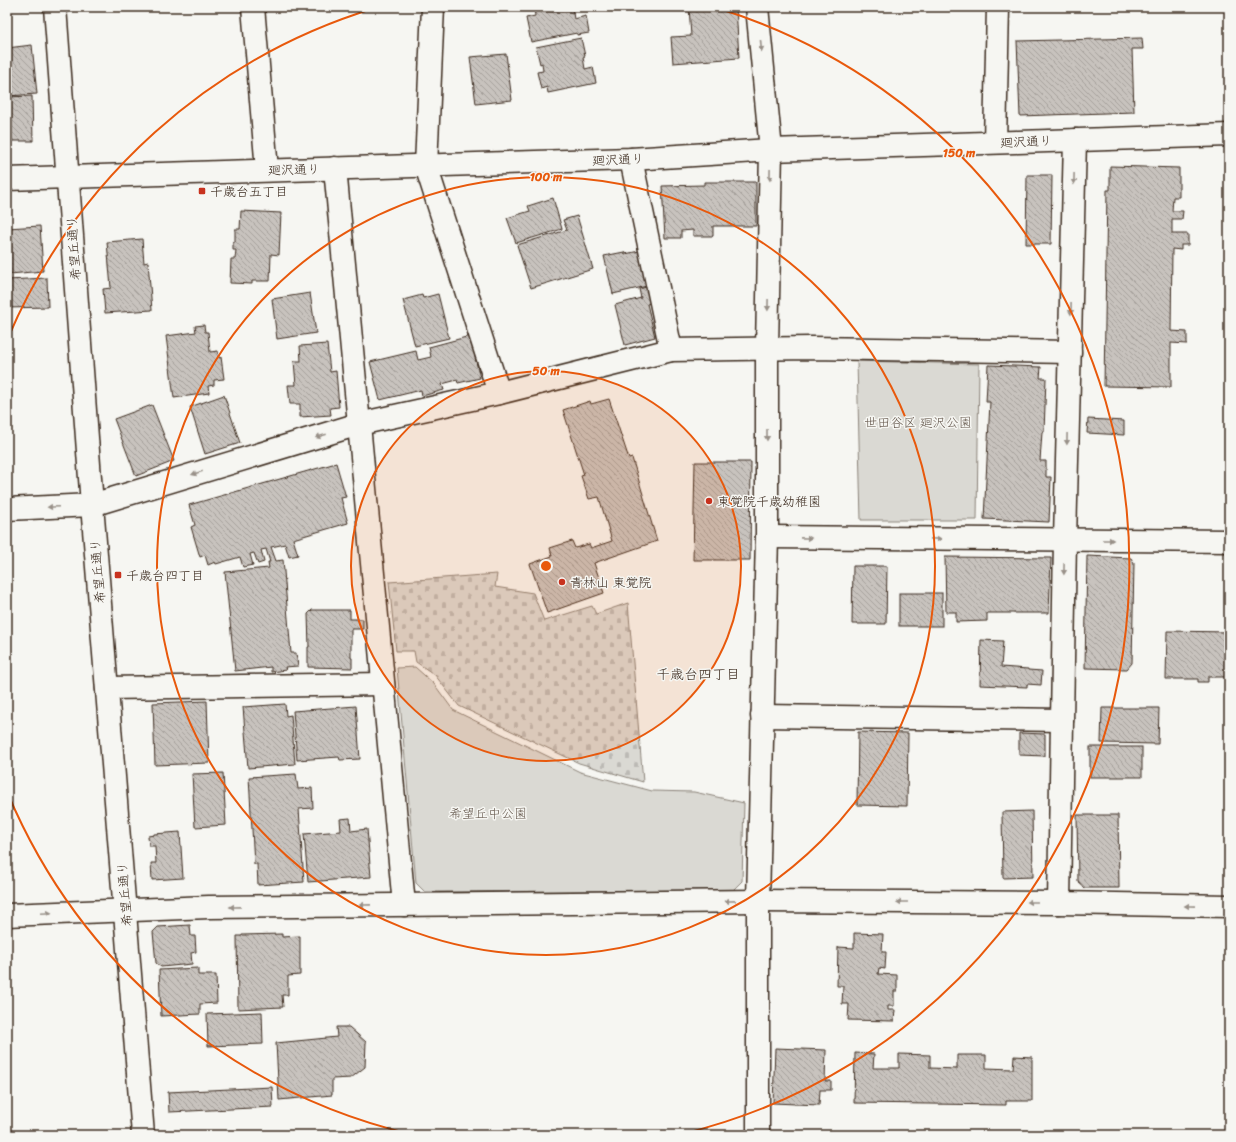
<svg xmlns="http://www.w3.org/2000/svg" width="1236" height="1142" viewBox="0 0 1236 1142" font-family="Sriracha,'Klee One',sans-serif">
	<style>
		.cemetery { fill: url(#cemetery-stones); stroke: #8a8278 }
		.park { fill: #dad9d3; stroke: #8a8278 }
		.building { fill: url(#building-back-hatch); stroke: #3b2a1e }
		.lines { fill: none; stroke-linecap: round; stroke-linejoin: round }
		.street-casing { stroke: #3b2a1e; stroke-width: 25 }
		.secondary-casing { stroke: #3b2a1e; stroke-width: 25 }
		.street { stroke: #f6f6f2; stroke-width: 22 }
		.secondary { stroke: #f6f6f2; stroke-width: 22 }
		.oneway { fill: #989088 }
		.ring { fill: none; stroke: #e8590c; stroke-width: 2 }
		.poi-dot { fill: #c8321e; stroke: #f6f6f2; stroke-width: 1.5 }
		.labels { text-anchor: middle; stroke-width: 3; stroke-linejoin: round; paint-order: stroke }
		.street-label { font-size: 13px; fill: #3b2a1e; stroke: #f6f6f2 }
		.poi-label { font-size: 13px; fill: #3b2a1e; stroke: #f6f6f2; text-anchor: start }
		.park-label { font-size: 13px; fill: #63564b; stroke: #f6f6f2 }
		.neighbourhood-label { font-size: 14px; fill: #3b2a1e; stroke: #f6f6f2 }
		.centre { fill: #e8590c; stroke: #f6f6f2; stroke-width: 2 }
		.ring-label { font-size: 12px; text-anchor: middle; font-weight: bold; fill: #e8590c; stroke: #f6f6f2; stroke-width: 3; stroke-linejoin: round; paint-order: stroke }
	</style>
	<defs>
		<pattern id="cemetery-stones" width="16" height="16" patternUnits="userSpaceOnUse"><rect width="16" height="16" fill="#dad9d3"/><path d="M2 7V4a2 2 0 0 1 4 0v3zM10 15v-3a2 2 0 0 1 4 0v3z" fill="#bcbab5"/></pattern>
		<pattern id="building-back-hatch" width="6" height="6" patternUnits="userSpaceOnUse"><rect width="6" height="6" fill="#c8c3be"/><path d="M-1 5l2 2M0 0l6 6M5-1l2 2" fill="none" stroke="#a49f9a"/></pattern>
	</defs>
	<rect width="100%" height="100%" fill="#f6f6f2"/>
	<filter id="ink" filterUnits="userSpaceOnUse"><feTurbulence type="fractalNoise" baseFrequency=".025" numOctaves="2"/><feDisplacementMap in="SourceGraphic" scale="8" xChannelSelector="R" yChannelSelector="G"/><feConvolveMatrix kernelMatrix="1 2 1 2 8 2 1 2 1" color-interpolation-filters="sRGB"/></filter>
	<g filter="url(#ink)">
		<path class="cemetery" d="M497,574L495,587L533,593L544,621L592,606L596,614L628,603L643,782L579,763L459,706L435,675L416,662L414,651H396L389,582Z"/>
		<g class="park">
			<path d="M857,361L979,364L977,520H861Z"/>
			<path d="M415,667L434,684L453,710L580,772L652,791L694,792L744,803L742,881L733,890L425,892L416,883L397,668Z"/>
		</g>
		<g class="building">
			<path d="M534,7H572L574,19L586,16L589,33L577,35V33L531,42L526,18L535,16Z"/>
			<path d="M689,7H736L739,58L673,63L671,37L691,36Z"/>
			<path d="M581,38L585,56L583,57L585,69L593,67L596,83L548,93L547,87L541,89L537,72L543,71L542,63L540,64L536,47Z"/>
			<path d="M1142,38L1143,49H1132L1134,112L1020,116L1017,41Z"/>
			<path d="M32,45L37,94L7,96V48Z"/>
			<path d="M506,54L512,100L476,104L470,57Z"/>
			<path d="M32,96L33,141H7V97Z"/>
			<path d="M1110,166L1179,168V197H1173L1172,211H1183L1182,219H1172V234H1188V245H1181V250L1172,249L1171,331L1187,332V344L1171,343V387L1104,386L1107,190H1110Z"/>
			<path d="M1027,175H1052L1051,244H1026Z"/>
			<path d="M704,182H756V226H713V236H693V230L681,231V238H665L662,186L704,185Z"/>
			<path d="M553,198L562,229L516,243L507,218L530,211L528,206Z"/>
			<path d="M241,211L281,213L279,255L271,254L270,281H252V284L230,283L231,259H235L236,250H233V242H235V229H240Z"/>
			<path d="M577,216L593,269L531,288L517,245L567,230L563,220Z"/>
			<path d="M40,226L43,271L10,274L7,228Z"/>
			<path d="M142,239L144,263L148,262L152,310L105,313L103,289L111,288L107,242Z"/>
			<path d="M644,250L647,286L613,294L604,256L624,252L625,254Z"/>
			<path d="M47,278L48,307L7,308V280Z"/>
			<path d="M653,285L655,302L647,304L655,337L625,345L615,305L641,298L639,289Z"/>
			<path d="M310,293L316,333L277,339L272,299Z"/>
			<path d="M438,294L449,338L415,346L403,300L422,295L423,298Z"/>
			<path d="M204,325L205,332H208L210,352L218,351L219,358L221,357L224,379L214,380V385L208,386L209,393L174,398L166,336L196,332L195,326Z"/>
			<path d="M470,336L480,378L458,383L457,380L442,384L444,390L422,396L421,390L380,400L370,362L416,351L418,360L431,357L429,347Z"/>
			<path d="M327,344L330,372L336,371L339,407L330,408L331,415L300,417V404H290L288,385H296L294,361H301L300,346Z"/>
			<path d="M988,365L1041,367L1040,378H1046L1044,432H1042L1040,461H1046V477H1051L1049,522L984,519L990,402H986Z"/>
			<path d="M224,395L240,443L205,454L190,407Z"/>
			<path d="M609,399L629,459L632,458L657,541L594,563L604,593L547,613L530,564L552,556L550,548L572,541L575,548L589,544L591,548L612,541L599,497L589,499L581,476L584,475L563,410L590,401L591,404Z"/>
			<path d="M152,405L174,461L136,476L114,419Z"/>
			<path d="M1088,419L1124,421V435L1087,433Z"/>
			<path d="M695,462H751L750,560H693Z"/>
			<path d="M336,463L346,497L341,498L348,523L293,539L298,555L289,557L285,544L271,547L276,561L283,560L291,653H296L298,666L285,667L286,670L271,672V667L235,671L225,572L269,568L268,562H270L266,549L261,550L264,562L258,564L254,553L250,554L253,565L243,567L240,557L216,564L215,562L208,565L205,555L200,557L191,527L195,525L189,505Z"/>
			<path d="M1087,556L1131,558L1134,563L1132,663L1127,669L1085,668Z"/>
			<path d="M945,557L1051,558L1049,613H987V621L956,622V612H946Z"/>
			<path d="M853,566H887L886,624H852Z"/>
			<rect x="899" y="593" width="43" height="33"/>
			<path d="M312,610H350V619H363V629H351V658H352V668L308,667V647H309L308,614Z"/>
			<path d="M1167,631L1229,632V677H1208V682H1198V679H1166Z"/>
			<path d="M981,640L1003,641L1001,667L1028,669V670L1042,671L1041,685L1027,684V687L980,685Z"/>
			<path d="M207,701L209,763L155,765L153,703Z"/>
			<path d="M285,704L286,716L291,715L295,764L248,768L243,707Z"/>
			<path d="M356,706L360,759L340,760L339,757L297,760L293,711Z"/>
			<path d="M1102,708H1159L1158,744L1101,743Z"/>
			<path d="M858,732L908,733L907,806L857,805Z"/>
			<path d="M1019,733L1045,734V756L1019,755Z"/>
			<rect x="1090" y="747" width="52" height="30"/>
			<path d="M223,773L226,825L195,827L192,774Z"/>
			<path d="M296,774L298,789L312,788L313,808L299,809L304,882L258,885L257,864H254L249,777Z"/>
			<path d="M1032,811L1033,877L1003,878L1002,812Z"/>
			<path d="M1077,815H1118L1119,888H1084L1078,881Z"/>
			<path d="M350,818L351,831L367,829L371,877L308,882L304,834L341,831L340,819Z"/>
			<path d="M180,832L183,878L152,880L151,863H156L155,846H149L148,836L154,835V834Z"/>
			<path d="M190,925L191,936H195L196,952L191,953L192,964L161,967L156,963L153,932L158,927Z"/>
			<path d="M854,933L883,934L882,952H886L885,969L879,968L878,974L897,975V991H894V1006H888V1010H895L894,1021L848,1020L849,1004H842L843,986H837L838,947L854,948Z"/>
			<path d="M282,934V937L300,936V975L288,976V995H282L283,1007L238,1009L237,936H242V935Z"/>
			<path d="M198,968V975H216L217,1003L200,1004V1014L161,1016L159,970Z"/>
			<path d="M262,1012L263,1044L208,1046L207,1014Z"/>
			<path d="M336,1027H349L366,1042L365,1067L351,1078L332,1079V1095L279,1100L276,1043L337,1037Z"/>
			<path d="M775,1048L826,1050L825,1081H831V1090H820L819,1105L773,1103Z"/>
			<path d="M855,1053L874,1054L873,1068H899V1054L930,1055V1068L957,1069V1055H986V1068L1013,1069L1014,1056L1032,1057V1101H1006V1105L854,1103Z"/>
			<path d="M272,1087L273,1107L169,1112L168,1092Z"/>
		</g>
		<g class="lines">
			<defs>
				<g id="street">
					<path d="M253,7L267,170"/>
					<path d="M433,7L426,166L499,393"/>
					<path d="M757,7L771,150L767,348V537L758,901V1135"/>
					<path d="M995,142L998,7"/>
					<path d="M631,159L671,350"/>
					<path d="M335,168L404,905"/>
					<path d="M7,509L92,505L359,424L499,393L671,350L811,348L1070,352"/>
					<path d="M767,537L1229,541"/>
					<path d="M107,688L383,684"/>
					<path d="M762,716L1062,720"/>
					<path d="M1059,903L1065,540L1075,140"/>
					<path d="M7,915L209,907L758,901L1059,903L1229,906"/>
				</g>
				<g id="secondary">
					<path d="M55,7L92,505L143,1135"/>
					<path d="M7,179L631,159L771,150L1229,135"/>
				</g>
			</defs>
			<use href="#street" class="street-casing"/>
			<use href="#secondary" class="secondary-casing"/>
			<use href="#street" class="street"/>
			<use href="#secondary" class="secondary"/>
		</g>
		<defs><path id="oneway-solid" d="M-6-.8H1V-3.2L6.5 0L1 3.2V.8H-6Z"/></defs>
		<g class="oneway">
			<use href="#oneway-solid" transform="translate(761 46) rotate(85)"/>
			<use href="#oneway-solid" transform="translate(770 175) rotate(91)"/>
			<use href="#oneway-solid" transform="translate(1074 179) rotate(91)"/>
			<use href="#oneway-solid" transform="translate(768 305) rotate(91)"/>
			<use href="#oneway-solid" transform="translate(1071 309) rotate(91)"/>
			<use href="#oneway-solid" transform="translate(767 435) rotate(90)"/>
			<use href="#oneway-solid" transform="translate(321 436) rotate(163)"/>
			<use href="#oneway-solid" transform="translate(1067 439) rotate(91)"/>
			<use href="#oneway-solid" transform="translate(197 473) rotate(163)"/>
			<use href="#oneway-solid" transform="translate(53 507) rotate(177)"/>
			<use href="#oneway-solid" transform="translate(806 538) rotate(1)"/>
			<use href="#oneway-solid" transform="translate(936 539) rotate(1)"/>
			<use href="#oneway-solid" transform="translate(1108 540)"/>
			<use href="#oneway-solid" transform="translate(1064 569) rotate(91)"/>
			<use href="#oneway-solid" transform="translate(730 901) rotate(179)"/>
			<use href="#oneway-solid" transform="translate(902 902) rotate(-180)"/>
			<use href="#oneway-solid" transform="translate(1032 902) rotate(-180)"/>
			<use href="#oneway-solid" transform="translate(365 905) rotate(179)"/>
			<use href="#oneway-solid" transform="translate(1190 906) rotate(-179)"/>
			<use href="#oneway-solid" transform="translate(235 907) rotate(179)"/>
			<use href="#oneway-solid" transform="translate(46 913) rotate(-3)"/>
		</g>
	</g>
	<circle cx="546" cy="566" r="195" fill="#e8590c" fill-opacity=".12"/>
	<g class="ring">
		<circle cx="546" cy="566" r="195"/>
		<circle cx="546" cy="566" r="389"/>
		<path d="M410 1134A584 584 0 0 1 8 794M8 338A584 584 0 0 1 375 8M717 8A584 584 0 0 1 682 1134"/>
	</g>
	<g class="poi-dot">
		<rect x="198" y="187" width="8" height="8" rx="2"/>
		<circle cx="709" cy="501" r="4"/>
		<rect x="114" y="571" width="8" height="8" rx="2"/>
		<circle cx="562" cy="582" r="4"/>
	</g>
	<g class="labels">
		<g class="street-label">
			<text transform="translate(1026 141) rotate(-2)" y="5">廻沢通り</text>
			<text transform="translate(618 159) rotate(-2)" y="5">廻沢通り</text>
			<text transform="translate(294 169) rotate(-1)" y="5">廻沢通り</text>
			<text transform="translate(73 248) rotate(-94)" y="5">希望丘通り</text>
			<text transform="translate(97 571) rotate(-95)" y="5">希望丘通り</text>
			<text transform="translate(124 894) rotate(-95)" y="5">希望丘通り</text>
		</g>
		<g class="poi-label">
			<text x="210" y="196">千歳台五丁目</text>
			<text x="717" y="506">東覚院千歳幼稚園</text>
			<text x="126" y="580">千歳台四丁目</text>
			<text x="570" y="587">青林山 東覚院</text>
		</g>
		<g class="park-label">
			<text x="918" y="427">世田谷区 廻沢公園</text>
			<text x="488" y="818">希望丘中公園</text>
		</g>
		<g class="neighbourhood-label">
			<text x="698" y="679">千歳台四丁目</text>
		</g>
	</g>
	<circle cx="546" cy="566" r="6" class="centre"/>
	<g class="ring-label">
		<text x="959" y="157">150 m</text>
		<text x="546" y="181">100 m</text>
		<text x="546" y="375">50 m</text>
	</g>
	<rect width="1236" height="1142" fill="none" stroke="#f6f6f2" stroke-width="24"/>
	<rect x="12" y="12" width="1212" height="1118" fill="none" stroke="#3b2a1e" stroke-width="1.5" filter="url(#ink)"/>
</svg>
